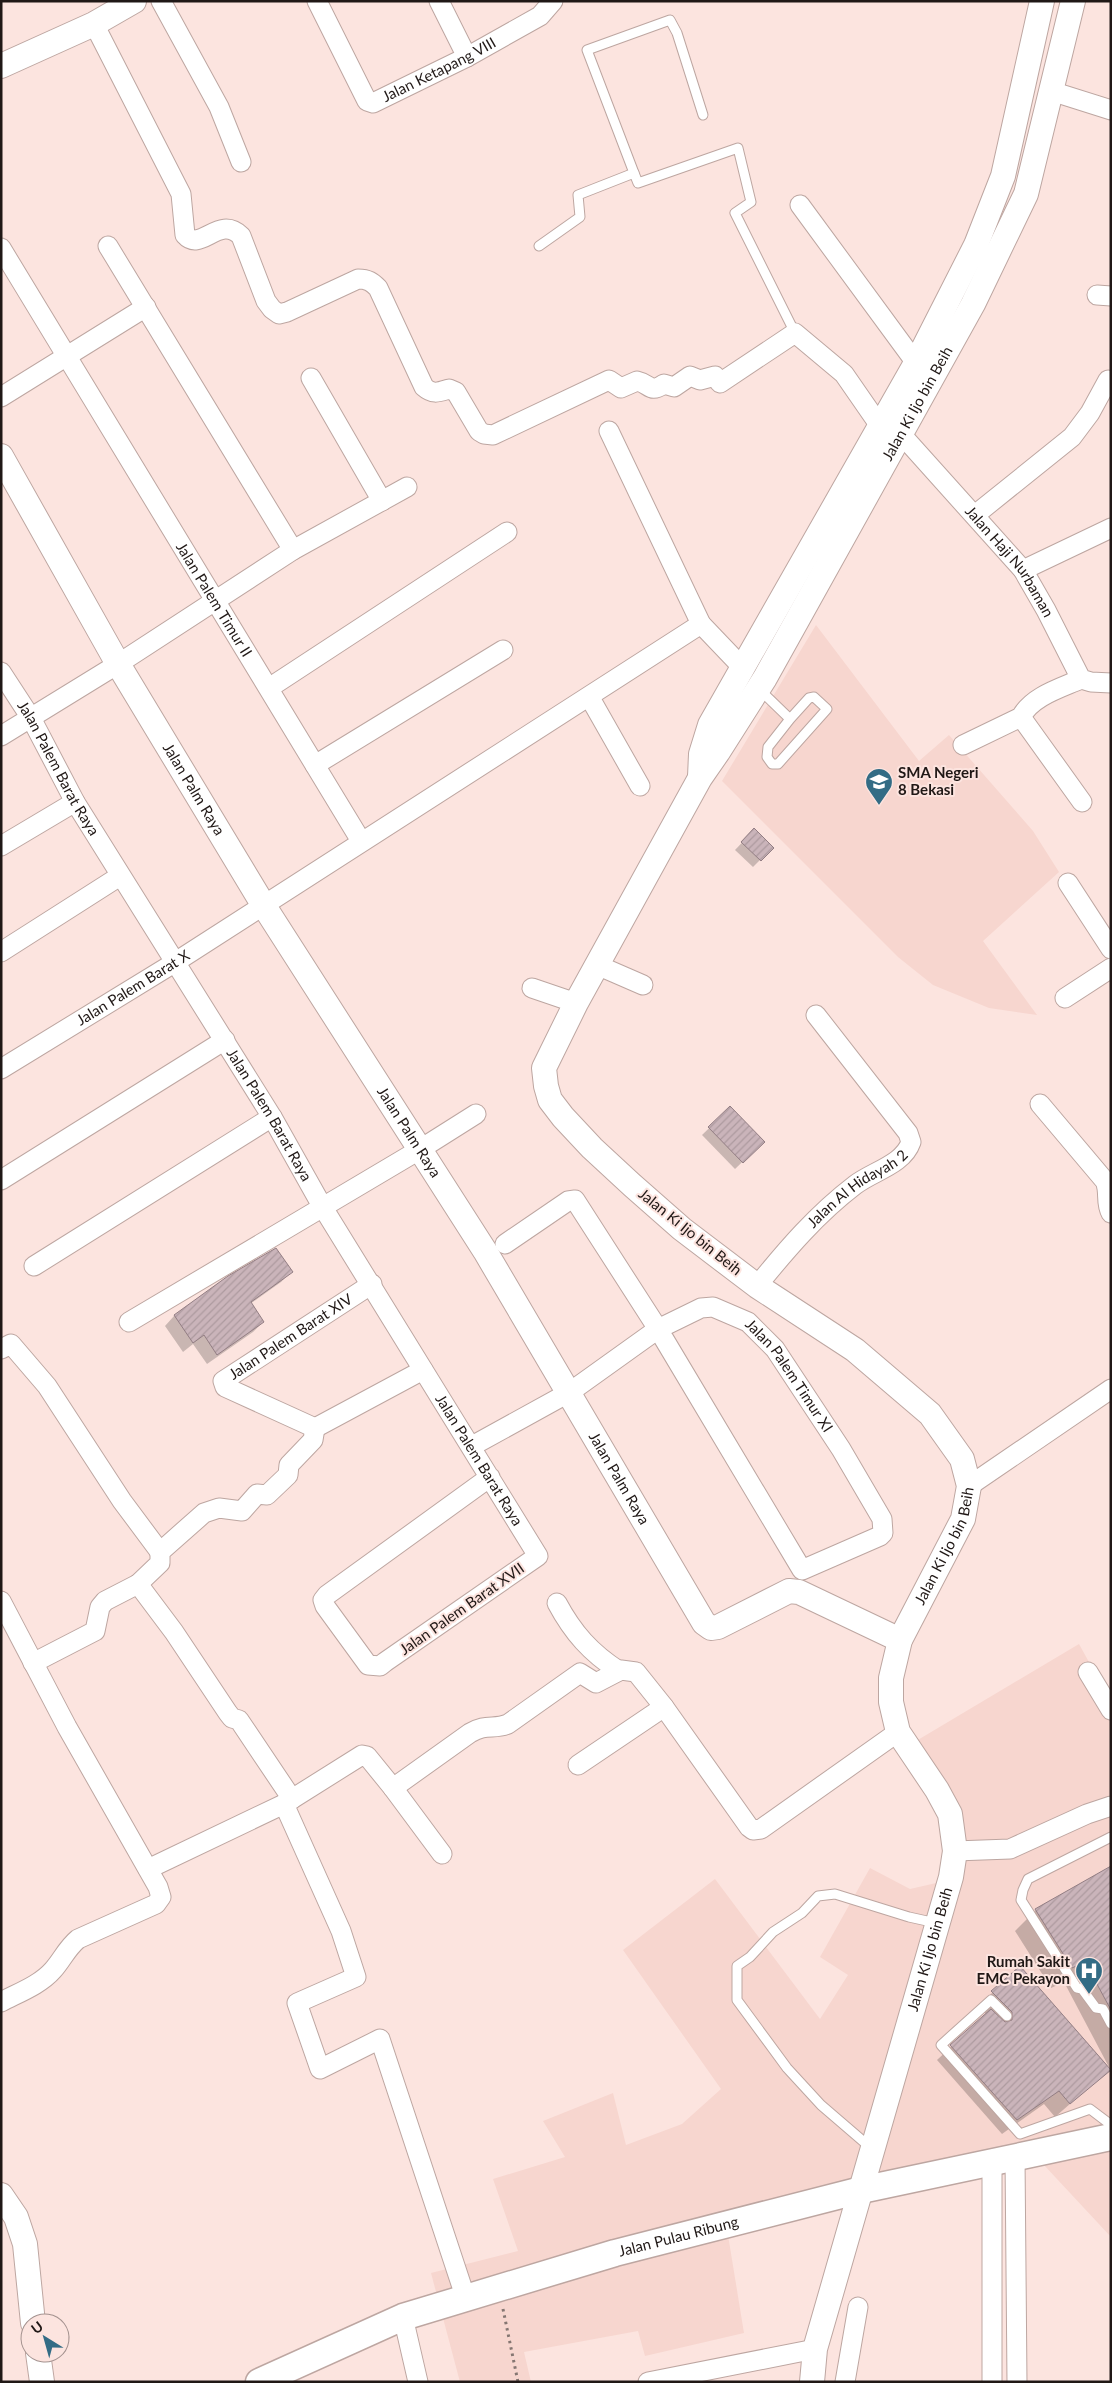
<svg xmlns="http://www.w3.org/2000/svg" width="1112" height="2383" viewBox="0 0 1112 2383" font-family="Lato,sans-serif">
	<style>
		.built { fill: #f7d6cf }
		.shadow { fill: #0003 }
		.building { fill: url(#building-hatch); stroke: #937e84 }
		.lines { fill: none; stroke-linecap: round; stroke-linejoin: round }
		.service-casing { stroke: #bda6a1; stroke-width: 11 }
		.minor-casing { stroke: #bda6a1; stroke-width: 21 }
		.tertiary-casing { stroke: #bda6a1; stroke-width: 26 }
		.secondary-casing { stroke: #bda6a1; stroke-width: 29 }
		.path { stroke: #857672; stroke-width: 3; stroke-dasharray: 2.5 4; stroke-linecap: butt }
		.service { stroke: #fff; stroke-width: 9 }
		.minor { stroke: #fff; stroke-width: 19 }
		.tertiary { stroke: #fff; stroke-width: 24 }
		.secondary { stroke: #fff; stroke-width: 26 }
		.labels { text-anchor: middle; stroke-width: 4; stroke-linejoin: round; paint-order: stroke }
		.street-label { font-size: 15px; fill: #201816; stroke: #fce4df }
		.poi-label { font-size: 15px; font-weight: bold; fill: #201816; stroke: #fce4df; text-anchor: start }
	</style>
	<defs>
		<pattern id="building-hatch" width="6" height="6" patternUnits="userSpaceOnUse" patternTransform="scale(1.25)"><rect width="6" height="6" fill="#cab4ba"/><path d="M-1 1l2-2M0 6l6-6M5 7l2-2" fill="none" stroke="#ad9a9f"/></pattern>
	</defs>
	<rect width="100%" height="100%" fill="#fce4df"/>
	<g class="built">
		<path d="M816,625L919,761L949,735L1033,831L1059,872L983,941L1037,1015L989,1008L933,985L898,957L722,781Z"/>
		<path d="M1079,1644L1111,1702V2237L1043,2164L727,2229L744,2333L645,2356L638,2331L524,2352L531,2382H460L431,2273L518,2251L493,2179L565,2157L543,2121L613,2093L626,2145L682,2124L721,2089L623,1950L715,1879L820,2019L848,1975L820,1957L870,1868L910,1889L945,1881L949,1815L906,1747Z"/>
	</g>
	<g class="shadow">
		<path d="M754,830L772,848L753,867L735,850Z"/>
		<path d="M730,1108L763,1142L735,1169L702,1135Z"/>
		<path d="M291,1272L281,1282L250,1304L263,1322L253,1332L207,1364L193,1344L183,1352L165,1326L174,1316L229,1277Z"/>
		<path d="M1111,1867V2071L1110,2069L1055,2117L1044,2104L1002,2134L937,2060L986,2014L978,2006L1019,1968L1110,2069L1064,1982L1051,1988L1015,1931L1036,1910Z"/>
	</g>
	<g class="building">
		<path d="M754,828L774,848L761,861L741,842Z"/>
		<path d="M730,1106L765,1142L743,1163L708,1127Z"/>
		<path d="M276,1248L293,1272L251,1302L264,1322L217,1355L204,1335L193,1343L174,1315L228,1276Z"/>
		<path d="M1111,1866V2010L1085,1962L1072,1968L1035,1909Z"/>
		<path d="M1020,1966L1111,2070L1070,2104L1059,2091L1017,2120L950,2045L991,2009L1005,2022L1012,2020V2012L991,1991Z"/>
	</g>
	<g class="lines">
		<defs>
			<g id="service">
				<path d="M634,173L587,50L670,20L677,33L703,115"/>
				<path d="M539,246L580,217L578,195L634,173L638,183L738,148L751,202L735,213L795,333"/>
				<path d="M759,689L790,719L809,698L814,697L827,709L778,764H772L767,757L768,747L790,719"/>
				<path d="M1111,1837L1028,1879L1023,1890L1021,1900L1077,1988L1082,1989L1096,2008L1103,2009L1111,2024"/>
				<path d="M1007,2016L991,2000L941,2045L1020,2134L1090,2109L1111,2125"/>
				<path d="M871,2148L821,2105L787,2068L737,2000V1966L750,1957L773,1932L802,1913L818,1896L835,1894L909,1917L936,1923"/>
			</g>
			<g id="minor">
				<path d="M161,1L219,107L241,162"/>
				<path id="s1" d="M317,1L367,101L373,103L467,57L540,16L553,1"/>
				<path d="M439,1L467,57"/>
				<path d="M94,24L181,194L185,235C201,253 219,214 241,236L266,301L272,309L279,314L287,312L358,279C368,279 372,282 378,288L424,387C433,395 439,392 449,389L456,392L479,431L484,434L493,435L609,380L621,388L637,381C651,384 649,394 664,384L674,387L690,376L700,380L715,376L720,383L795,333L844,374L880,426"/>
				<path d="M1051,91L1111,110"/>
				<path d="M800,205L916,363L926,370"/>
				<path d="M108,246L293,550"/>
				<path id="s2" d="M1,248C120,447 241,644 361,841"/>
				<path d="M1097,295L1111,296"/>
				<path d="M311,378L382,501"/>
				<path d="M1,397L146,307"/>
				<path d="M609,431L701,624L743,668"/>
				<path id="s3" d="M901,434L1023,570L1046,610L1081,679L1091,682L1111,683"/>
				<path d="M975,515L1072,437L1090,413L1108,380"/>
				<path d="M1023,570L1111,528"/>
				<path id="s4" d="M1,672L31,718L75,802L272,1117L322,1206L538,1556L385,1662L380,1666L368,1665L325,1606L323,1600L327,1595L490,1477"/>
				<path d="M269,688L507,532"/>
				<path d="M590,698L640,786"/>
				<path d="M1021,717L1082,802"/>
				<path d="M1,736L118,664L293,550L407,487"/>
				<path d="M963,745L1021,717C1032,696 1061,688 1081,679"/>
				<path d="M315,765L503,650"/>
				<path d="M1,846L75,802"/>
				<path d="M1068,883L1111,949"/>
				<path d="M1,952L120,876"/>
				<path d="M597,965L643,985"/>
				<path d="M532,988L576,1003"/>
				<path d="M1065,998L1111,968"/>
				<path id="s5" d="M1,1069L174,963L701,624"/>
				<path d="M1040,1104L1105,1181C1110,1192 1105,1203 1111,1213"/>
				<path d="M1,1180L225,1040"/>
				<path d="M34,1266L272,1117"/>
				<path id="s6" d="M757,1286C787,1249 817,1214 855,1185C873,1171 903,1165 911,1142L908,1133L816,1015"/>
				<path d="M129,1322L419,1150L476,1114"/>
				<path d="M1,1349L11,1344L47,1386L122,1501L160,1552"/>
				<path id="s7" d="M315,1428L225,1387L223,1381L372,1284"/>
				<path d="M315,1428L423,1370"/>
				<path id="s8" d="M472,1446L570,1392L658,1329L701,1308L713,1307L748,1322L775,1349L841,1449L882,1519L883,1533L880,1536L802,1570L658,1329L575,1200L568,1201L505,1244"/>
				<path d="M969,1486L1111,1389"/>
				<path d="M138,1584L174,1632L228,1713L232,1718L239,1720L292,1799"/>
				<path d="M1,1601L67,1727L158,1887L161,1897L156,1904L78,1939C67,1948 62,1960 53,1970C40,1985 18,1993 1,2002"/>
				<path d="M557,1603C573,1633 591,1653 619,1671"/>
				<path d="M33,1663L95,1631L100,1607L105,1601L138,1584L160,1563V1552L204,1513L219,1508L242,1511L257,1494L267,1495L288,1475L289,1465L313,1440L315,1428"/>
				<path d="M1088,1672L1111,1710"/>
				<path d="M578,1765L664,1707"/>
				<path d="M393,1788L442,1854"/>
				<path d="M284,1804L341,1931L356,1977L297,2003L320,2069L380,2039L466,2299"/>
				<path d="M955,1851L1010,1849L1087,1814L1111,1806"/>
				<path d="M148,1869L284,1804L362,1755L367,1756L393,1788L470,1733C486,1723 494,1730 508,1724L580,1673L596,1683L621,1670L636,1672L664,1707L749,1827L753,1830L761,1829L898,1732"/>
				<path d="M1015,2157L1017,2382"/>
				<path d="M992,2162V2382"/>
				<path d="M403,2317L418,2382"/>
				<path d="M648,2382L815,2349"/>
				<path d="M845,2382L858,2307"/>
			</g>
			<g id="tertiary">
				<path d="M1,66L94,24L134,1"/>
				<path id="s9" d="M1,456L118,664L264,906L485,1251L704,1623L711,1628L718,1627L789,1591L799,1592L900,1640"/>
				<path d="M700,777L701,754L710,725L916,363L976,245L1003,176L1042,1"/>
				<path d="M1,2195L16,2217L25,2244L33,2323"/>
				<path d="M38,2353L42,2382"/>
				<path id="s10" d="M812,2382L815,2349L951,1877L955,1851L950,1814L937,1790L898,1732L891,1702V1678L900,1640L963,1519L969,1486L962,1459L930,1414L855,1350L757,1286L682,1229L632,1185L592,1148L563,1117L550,1100L546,1086L544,1068L576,1003L700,778L718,752L765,678L973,304L1026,194L1073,1"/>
			</g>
			<g id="secondary">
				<path id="s11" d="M259,2382L403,2317L615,2253L861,2190L1111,2137"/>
			</g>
		</defs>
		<use href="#service" class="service-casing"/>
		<use href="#minor" class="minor-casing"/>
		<use href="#tertiary" class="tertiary-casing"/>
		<use href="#secondary" class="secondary-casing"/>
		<path class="path" d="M503,2309L518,2382"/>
		<use href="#service" class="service"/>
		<use href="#minor" class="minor"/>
		<use href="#tertiary" class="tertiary"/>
		<use href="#secondary" class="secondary"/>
	</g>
	<defs>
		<symbol id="school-pin" viewBox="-11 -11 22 30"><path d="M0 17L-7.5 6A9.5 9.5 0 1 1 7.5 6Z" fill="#336c85" stroke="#fce4df"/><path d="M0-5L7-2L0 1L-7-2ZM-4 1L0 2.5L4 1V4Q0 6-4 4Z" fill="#fff"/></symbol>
		<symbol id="hospital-pin" viewBox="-11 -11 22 30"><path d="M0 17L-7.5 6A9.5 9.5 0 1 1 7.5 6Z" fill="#336c85" stroke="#fce4df"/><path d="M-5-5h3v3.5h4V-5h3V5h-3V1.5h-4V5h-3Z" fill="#fff"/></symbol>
	</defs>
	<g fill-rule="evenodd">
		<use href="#school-pin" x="863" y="766" width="32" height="43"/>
		<use href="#hospital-pin" x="1073" y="1955" width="32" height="43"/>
	</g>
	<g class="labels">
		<g class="street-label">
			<text dy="5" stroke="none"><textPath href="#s1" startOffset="192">Jalan Ketapang VIII</textPath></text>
			<text dy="5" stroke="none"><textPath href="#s10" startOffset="2322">Jalan Ki Ijo bin Beih</textPath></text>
			<text dy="5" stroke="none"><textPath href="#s3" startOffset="168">Jalan Haji Nurbaman</textPath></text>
			<text dy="5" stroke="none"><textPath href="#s2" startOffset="411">Jalan Palem Timur II</textPath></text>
			<text dy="5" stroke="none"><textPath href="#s4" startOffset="112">Jalan Palem Barat Raya</textPath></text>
			<text dy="5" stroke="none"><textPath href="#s9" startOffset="385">Jalan Palm Raya</textPath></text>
			<text dy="5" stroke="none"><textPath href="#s5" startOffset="155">Jalan Palem Barat X</textPath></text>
			<text dy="5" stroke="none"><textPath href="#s4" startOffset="518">Jalan Palem Barat Raya</textPath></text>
			<text dy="5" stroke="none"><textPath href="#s9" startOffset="790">Jalan Palm Raya</textPath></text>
			<text dy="5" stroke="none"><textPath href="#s6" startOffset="141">Jalan Al Hidayah 2</textPath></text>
			<text transform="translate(690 1232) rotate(39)" y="5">Jalan Ki Ijo bin Beih</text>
			<text dy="5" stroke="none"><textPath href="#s7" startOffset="186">Jalan Palem Barat XIV</textPath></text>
			<text dy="5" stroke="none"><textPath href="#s8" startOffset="386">Jalan Palem Timur XI</textPath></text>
			<text dy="5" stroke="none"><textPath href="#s4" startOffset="922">Jalan Palem Barat Raya</textPath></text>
			<text dy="5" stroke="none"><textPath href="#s9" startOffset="1195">Jalan Palm Raya</textPath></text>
			<text dy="5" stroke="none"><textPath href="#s10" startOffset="884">Jalan Ki Ijo bin Beih</textPath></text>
			<text transform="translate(462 1609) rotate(-35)" y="5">Jalan Palem Barat XVII</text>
			<text dy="5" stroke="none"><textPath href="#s10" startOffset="449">Jalan Ki Ijo bin Beih</textPath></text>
			<text dy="5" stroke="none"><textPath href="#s11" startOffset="445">Jalan Pulau Ribung</textPath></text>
		</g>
		<g class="poi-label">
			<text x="898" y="778">SMA Negeri<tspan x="898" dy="17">8 Bekasi</tspan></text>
			<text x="1070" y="1967" text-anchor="end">Rumah Sakit<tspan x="1070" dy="17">EMC Pekayon</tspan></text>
		</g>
	</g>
	<rect width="1112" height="2383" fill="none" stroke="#201816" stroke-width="5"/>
	<g transform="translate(45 2338) rotate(323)"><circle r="24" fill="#fce4df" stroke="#a4928f"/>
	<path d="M0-4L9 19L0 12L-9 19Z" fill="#336c85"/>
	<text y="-8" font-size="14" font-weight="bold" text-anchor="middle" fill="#201816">U</text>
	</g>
</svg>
